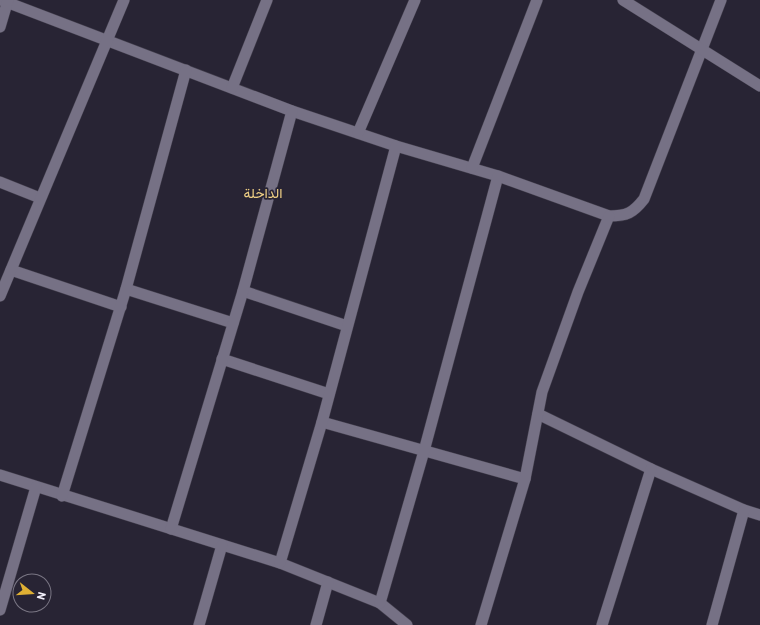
<svg xmlns="http://www.w3.org/2000/svg" width="760" height="625" viewBox="0 0 760 625" font-family="Barlow,Vazirmatn,sans-serif">
	<style>
		.lines { fill: none; stroke-linecap: round; stroke-linejoin: round }
		.minor-casing { stroke: #433f4d; stroke-width: 12 }
		.minor { stroke: #767185; stroke-width: 11 }
		.labels { text-anchor: middle; stroke-width: 3.5; stroke-linejoin: round; paint-order: stroke }
		.neighbourhood-label { font-size: 14px; fill: #f0d085; stroke: #282434 }
	</style>
	<rect width="100%" height="100%" fill="#282434"/>
	<g class="lines">
		<defs>
			<g id="minor">
				<path d="M1,0L292,111L396,146L498,176L609,216C627,216 633,213 644,199L721,0"/>
				<path d="M623,0L760,86"/>
				<path d="M0,27L8,0"/>
				<path d="M232,88L267,0"/>
				<path d="M358,133L415,0"/>
				<path d="M472,168L537,0"/>
				<path d="M0,182L40,198"/>
				<path d="M11,270L121,307"/>
				<path d="M126,289L233,323"/>
				<path d="M243,291L347,326"/>
				<path d="M0,296L124,0"/>
				<path d="M222,359L329,394"/>
				<path d="M538,414L651,469L744,510L760,515"/>
				<path d="M322,422L525,479"/>
				<path d="M0,475L280,563L380,603L407,625"/>
				<path d="M62,496L126,289L186,70"/>
				<path d="M171,529L243,291L292,111"/>
				<path d="M280,563L322,422L396,146"/>
				<path d="M380,603L424,451L498,176"/>
				<path d="M0,610L36,487"/>
				<path d="M199,625L222,545"/>
				<path d="M316,625L328,582"/>
				<path d="M481,625L525,479L542,392L578,292L609,216"/>
				<path d="M602,625L651,469"/>
				<path d="M712,625L744,510"/>
			</g>
		</defs>
		<use href="#minor" class="minor-casing"/>
		<use href="#minor" class="minor"/>
	</g>
	<g class="labels">
		<g class="neighbourhood-label">
			<text x="263" y="198">الداخلة</text>
		</g>
	</g>
	<g transform="translate(32 593) rotate(107)"><circle r="19" fill="#282434" stroke="#7a7684"/>
	<path d="M0-3L7 15L0 10L-7 15Z" fill="#dfb034"/>
	<text y="-6" font-size="11" font-weight="bold" text-anchor="middle" fill="#f5f2fd">N</text>
	</g>
</svg>
